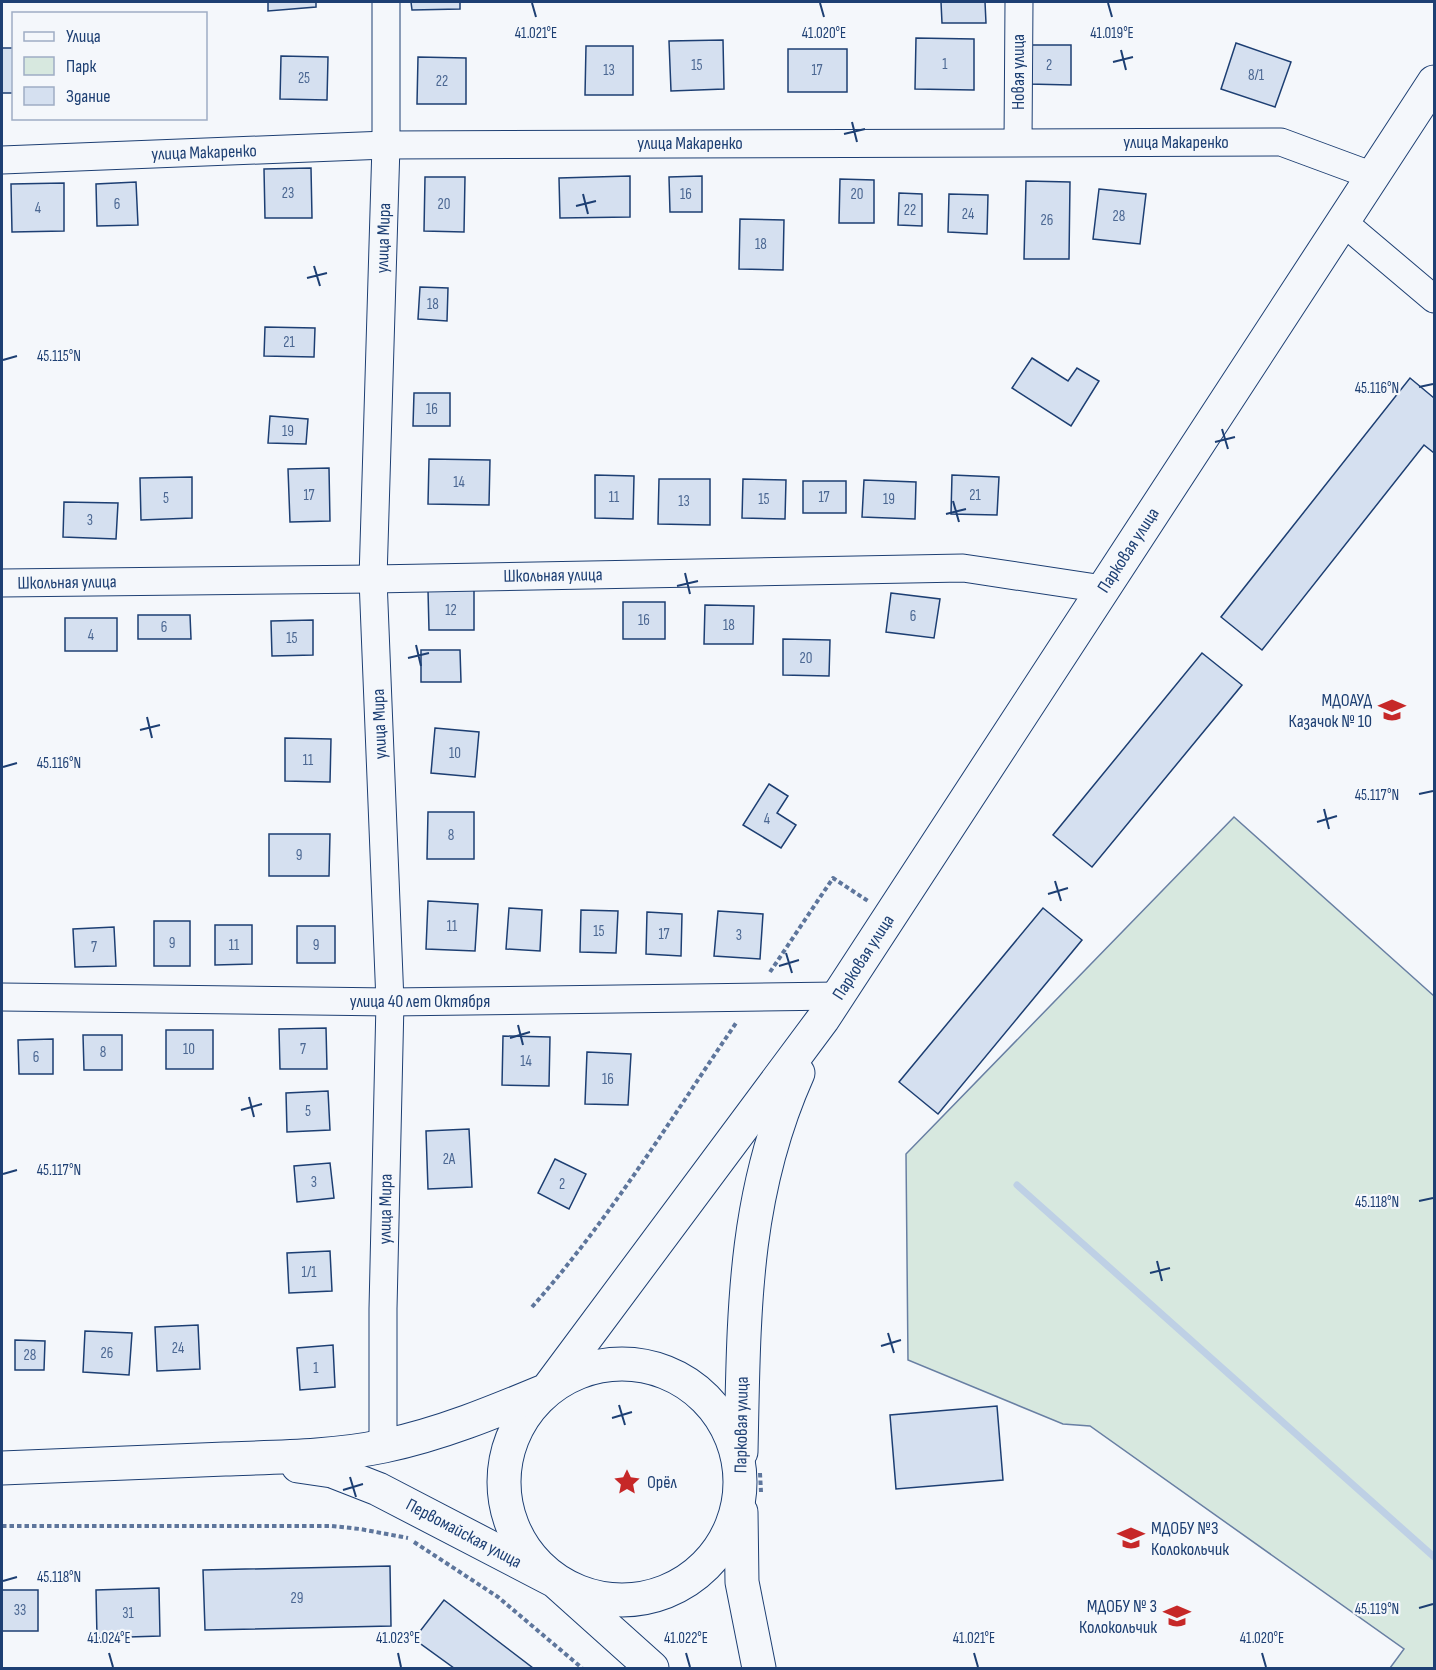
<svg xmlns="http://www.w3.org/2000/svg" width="1436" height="1670" viewBox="0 0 1436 1670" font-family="'Sofia Sans Condensed',sans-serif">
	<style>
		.green { fill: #d7e8df; stroke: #687fa3; stroke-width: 1.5 }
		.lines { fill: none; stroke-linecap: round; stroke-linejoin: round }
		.stream { stroke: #bed0e5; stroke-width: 7 }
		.building { fill: #d5e0f0; stroke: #1d3f73; stroke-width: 1.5 }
		.minor-casing { stroke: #1d3f73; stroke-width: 29 }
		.major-casing { stroke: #1d3f73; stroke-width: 35 }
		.path { stroke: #5e769c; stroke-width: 4; stroke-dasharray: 4.5 3; stroke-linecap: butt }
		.minor { stroke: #f4f7fb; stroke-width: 27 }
		.major { stroke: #f4f7fb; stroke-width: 33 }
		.ticks { fill: none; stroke: #1d3f73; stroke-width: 2 }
		.labels { text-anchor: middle; stroke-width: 4.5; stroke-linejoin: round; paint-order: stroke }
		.number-label { font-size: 15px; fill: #4b6792 }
		.street-label { font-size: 18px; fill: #1d3f73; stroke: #f4f7fb }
		.poi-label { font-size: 18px; fill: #1d3f73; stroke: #f4f7fb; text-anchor: end }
		.ticks-label { font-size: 15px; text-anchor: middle; fill: #1d3f73; stroke: #f4f7fb; stroke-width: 4.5; stroke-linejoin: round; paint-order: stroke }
	</style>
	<rect width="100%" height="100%" fill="#f4f7fb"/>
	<path class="green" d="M1234,817L1434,996V1668H1390L1404,1649L1090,1426L1063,1424L908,1360L906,1154Z"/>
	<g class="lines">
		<path class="stream" d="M1017,1185L1434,1557"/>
	</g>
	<g class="building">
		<path d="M268,2H316V7L268,11Z"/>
		<path d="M411,2H460V9L412,10Z"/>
		<path d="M941,2H985L986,23H942Z"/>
		<path d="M916,38L974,39V90L915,89Z"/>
		<path d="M723,40L724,89L671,91L669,41Z"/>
		<path d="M1236,43L1291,62L1275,107L1221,89Z"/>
		<path d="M1028,45H1071V85L1028,84Z"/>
		<path d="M586,46H633V95H585Z"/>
		<rect x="2" y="48" width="12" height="45"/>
		<rect x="788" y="49" width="59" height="43"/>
		<path d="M281,56L328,57L327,100L280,99Z"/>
		<path d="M418,57L466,58V104H417Z"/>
		<path d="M311,168L312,218H265L264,169Z"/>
		<path d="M630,176V217L560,218L559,178Z"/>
		<path d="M702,176V212H670L669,177Z"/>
		<path d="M425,177H465L464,232L424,231Z"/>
		<path d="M840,179L874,180V223H839Z"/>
		<path d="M1026,181L1070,182L1069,259H1024Z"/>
		<path d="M136,182L138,225L97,226L96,184Z"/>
		<path d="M64,183V231L12,232L11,184Z"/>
		<path d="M1099,189L1146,194L1140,244L1093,239Z"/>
		<path d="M899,193L922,194V226L898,225Z"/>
		<path d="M949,194L988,195L987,234L948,232Z"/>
		<path d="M740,219L784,220L783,270L739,269Z"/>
		<path d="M420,287L448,288L447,321L418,319Z"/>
		<path d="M265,327L315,328L314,357L264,356Z"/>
		<path d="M1032,358L1068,381L1077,368L1099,381L1071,426L1012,388Z"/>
		<path d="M1410,378L1434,398V453L1424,445L1262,650L1221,617Z"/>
		<path d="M414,393H450V426H413Z"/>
		<path d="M270,416L308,419L306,444L268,443Z"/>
		<path d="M429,459L490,460L489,505L428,504Z"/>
		<path d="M329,468L330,521L290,522L288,469Z"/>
		<path d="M595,475L634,476L633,519L595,518Z"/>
		<path d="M952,475L999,477L997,515L951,514Z"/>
		<path d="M192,477V518L141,520L140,478Z"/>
		<path d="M659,479H710V525L658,524Z"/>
		<path d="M743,479L786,480L785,519L742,518Z"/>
		<path d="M864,480L916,482L915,519L862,517Z"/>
		<rect x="803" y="481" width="43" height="32"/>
		<path d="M64,502L118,503L116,539L63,537Z"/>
		<path d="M428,590H474V630H429Z"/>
		<path d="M891,593L940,599L934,638L886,632Z"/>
		<rect x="623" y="602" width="42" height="37"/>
		<path d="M705,605L754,606L753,644H704Z"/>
		<path d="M138,615H190L191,639H138Z"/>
		<rect x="65" y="618" width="52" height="33"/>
		<path d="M313,620V655L272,656L271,621Z"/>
		<path d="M783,639L830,640L829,676L783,675Z"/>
		<path d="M421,650H460L461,682H421Z"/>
		<path d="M1202,653L1242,685L1092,867L1053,835Z"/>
		<path d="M435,728L479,732L475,777L431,773Z"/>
		<path d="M285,738L331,739L330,782L285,781Z"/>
		<path d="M769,784L788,796L777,813L796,825L781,848L743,825Z"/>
		<path d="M428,812H474V859H427Z"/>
		<path d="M269,834H330L329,876H269Z"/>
		<path d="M428,901L478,904L475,951L426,949Z"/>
		<path d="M509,908L542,910L540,951L506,949Z"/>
		<path d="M1043,908L1082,940L938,1114L899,1082Z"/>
		<path d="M581,910L618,911L616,953L580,952Z"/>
		<path d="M718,911L763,914L760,959L714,956Z"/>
		<path d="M647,912L682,914L681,956L646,954Z"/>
		<rect x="154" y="921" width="36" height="45"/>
		<path d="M215,925H252V964L215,965Z"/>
		<rect x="297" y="926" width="38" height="37"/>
		<path d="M114,927L116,966L75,967L73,929Z"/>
		<path d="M326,1028L327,1069H280L279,1029Z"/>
		<rect x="166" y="1030" width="47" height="39"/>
		<path d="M83,1035H122V1070H84Z"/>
		<path d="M503,1036L550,1037L549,1086L502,1085Z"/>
		<path d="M53,1039V1074H19L18,1040Z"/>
		<path d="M587,1052L631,1054L628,1105L585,1104Z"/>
		<path d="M328,1091L330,1130L287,1132L286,1093Z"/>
		<path d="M469,1129L472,1187L428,1189L426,1131Z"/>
		<path d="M555,1159L586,1174L569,1209L538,1193Z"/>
		<path d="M330,1163L334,1198L297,1202L294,1166Z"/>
		<path d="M330,1251L332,1291L289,1293L287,1253Z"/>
		<path d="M198,1325L200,1369L157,1371L155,1327Z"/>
		<path d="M85,1331L132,1333L129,1375L83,1372Z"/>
		<path d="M15,1340L45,1341L44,1370H15Z"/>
		<path d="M333,1345L335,1387L300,1390L297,1348Z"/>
		<path d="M997,1406L1003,1480L896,1489L890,1415Z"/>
		<path d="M390,1566L391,1626L205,1630L203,1570Z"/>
		<path d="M159,1588L160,1636L97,1638L96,1590Z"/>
		<rect x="2" y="1590" width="36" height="41"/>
		<path d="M444,1600L533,1668H454L414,1639Z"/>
	</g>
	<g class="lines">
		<defs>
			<g id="minor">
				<path d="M1018,142L1019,2"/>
				<path d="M2,160L386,145L1281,142L1373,176"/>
				<path d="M1343,222L1434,299"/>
				<path d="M2,583L373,579L963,568L1103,589"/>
				<path d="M2,997L390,1002L838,996"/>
				<path d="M383,1446V1309L390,1002L373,579L386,145V2"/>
			</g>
			<g id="major">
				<circle cx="622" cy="1482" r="118"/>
				<path d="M741,1452C744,1318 742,1198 798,1073"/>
				<path d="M298,1466L332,1471L378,1489L555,1581L652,1668"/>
				<path d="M2,1468C76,1465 150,1462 225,1459C277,1457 332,1457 384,1446C441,1434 494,1412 547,1390L823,1019L1434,82"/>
				<path d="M741,1512L742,1582L759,1668"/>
			</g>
		</defs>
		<use href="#minor" class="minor-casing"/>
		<use href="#major" class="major-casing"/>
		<g class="path">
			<path d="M770,972L833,878L868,901"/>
			<path d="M532,1307C609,1220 671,1119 736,1023"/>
			<path d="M760,1473L761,1492"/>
			<path d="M2,1526H332L360,1529L408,1538"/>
			<path d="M414,1542L498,1597L582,1668"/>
		</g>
		<use href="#minor" class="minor"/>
		<use href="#major" class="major"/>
	</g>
	<path class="ticks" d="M532,3L536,17M820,3L824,17M1108,3L1112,17M1121,50L1126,70M1113,62L1133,57M852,122L857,142M844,134L865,129M583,194L588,214M576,206L596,201M314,266L320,286M307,278L327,273M3,360L17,356M1419,387L1433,384M1222,429L1228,449M1215,442L1235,437M953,501L959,522M946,514L966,509M685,573L690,594M677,586L698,581M416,645L421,666M408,658L429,653M147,717L152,738M140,730L160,725M3,767L17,763M1419,794L1433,791M1324,809L1329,829M1317,822L1337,816M1055,881L1061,901M1048,894L1068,888M786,953L792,973M779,966L799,960M518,1025L523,1045M510,1038L530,1032M249,1097L254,1117M241,1110L262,1104M3,1174L17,1170M1419,1201L1433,1198M1157,1261L1162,1281M1150,1273L1170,1268M888,1333L894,1353M881,1346L901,1340M619,1405L625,1425M612,1418L632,1412M350,1477L356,1497M343,1490L363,1484M3,1581L17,1577M1419,1608L1433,1604M109,1653L113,1667M398,1653L401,1667M686,1653L690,1667M974,1653L978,1667M1262,1653L1266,1667"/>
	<defs>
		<symbol id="school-bare" viewBox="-9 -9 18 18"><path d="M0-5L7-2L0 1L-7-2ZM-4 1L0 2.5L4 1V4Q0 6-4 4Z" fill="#c62828" stroke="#f4f7fb" stroke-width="2.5" paint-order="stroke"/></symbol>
		<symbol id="sight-bare" viewBox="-9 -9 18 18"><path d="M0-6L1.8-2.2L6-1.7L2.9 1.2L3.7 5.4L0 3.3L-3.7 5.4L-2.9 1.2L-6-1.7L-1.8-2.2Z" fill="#c62828" stroke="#f4f7fb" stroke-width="2.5" paint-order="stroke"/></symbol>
	</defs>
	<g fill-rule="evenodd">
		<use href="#school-bare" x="1373" y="691" width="38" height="38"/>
		<use href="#sight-bare" x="608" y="1463" width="38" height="38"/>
		<use href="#school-bare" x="1112" y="1519" width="38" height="38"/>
		<use href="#school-bare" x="1158" y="1597" width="38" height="38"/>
	</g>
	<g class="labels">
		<g class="number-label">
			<text x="945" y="69">1</text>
			<text x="697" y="70">15</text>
			<text x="1049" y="70">2</text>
			<text x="609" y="75">13</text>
			<text x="817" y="75">17</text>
			<text x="1256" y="80">8/1</text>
			<text x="304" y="83">25</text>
			<text x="442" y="86">22</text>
			<text x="288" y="198">23</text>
			<text x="686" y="199">16</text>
			<text x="857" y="199">20</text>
			<text x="117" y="209">6</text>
			<text x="444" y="209">20</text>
			<text x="38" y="213">4</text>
			<text x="910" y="215">22</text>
			<text x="968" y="219">24</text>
			<text x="1119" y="221">28</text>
			<text x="1047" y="225">26</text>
			<text x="761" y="249">18</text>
			<text x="433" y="309">18</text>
			<text x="289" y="347">21</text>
			<text x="432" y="414">16</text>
			<text x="288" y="436">19</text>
			<text x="459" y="487">14</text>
			<text x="309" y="500">17</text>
			<text x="975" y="500">21</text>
			<text x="614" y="502">11</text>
			<text x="824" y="502">17</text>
			<text x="166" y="503">5</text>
			<text x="764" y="504">15</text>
			<text x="889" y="504">19</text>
			<text x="684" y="506">13</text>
			<text x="90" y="525">3</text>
			<text x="451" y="615">12</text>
			<text x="913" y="621">6</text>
			<text x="644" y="625">16</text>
			<text x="729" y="630">18</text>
			<text x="164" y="632">6</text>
			<text x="91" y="640">4</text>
			<text x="292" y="643">15</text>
			<text x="806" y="663">20</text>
			<text x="455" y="758">10</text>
			<text x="308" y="765">11</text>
			<text x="767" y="824">4</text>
			<text x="451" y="840">8</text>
			<text x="299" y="860">9</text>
			<text x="452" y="931">11</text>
			<text x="599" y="936">15</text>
			<text x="664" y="939">17</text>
			<text x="739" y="940">3</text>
			<text x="172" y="948">9</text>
			<text x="234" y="950">11</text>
			<text x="316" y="950">9</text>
			<text x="94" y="952">7</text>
			<text x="189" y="1054">10</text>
			<text x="303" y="1054">7</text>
			<text x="103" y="1057">8</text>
			<text x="36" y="1062">6</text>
			<text x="526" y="1066">14</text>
			<text x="608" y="1084">16</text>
			<text x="308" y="1116">5</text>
			<text x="449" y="1164">2А</text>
			<text x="314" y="1187">3</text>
			<text x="562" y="1189">2</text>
			<text x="309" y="1277">1/1</text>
			<text x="178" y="1353">24</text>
			<text x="107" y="1358">26</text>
			<text x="30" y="1360">28</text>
			<text x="316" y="1373">1</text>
			<text x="297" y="1603">29</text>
			<text x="20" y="1615">33</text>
			<text x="128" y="1618">31</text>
		</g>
		<g class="street-label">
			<text transform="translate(1018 72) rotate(-90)" y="6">Новая улица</text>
			<text x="1176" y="148">улица Макаренко</text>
			<text x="690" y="149">улица Макаренко</text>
			<text transform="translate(204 152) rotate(-2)" y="6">улица Макаренко</text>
			<text transform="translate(383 238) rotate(-88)" y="6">улица Мира</text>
			<text transform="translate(1128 550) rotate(-57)" y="6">Парковая улица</text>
			<text transform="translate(553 575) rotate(-1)" y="6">Школьная улица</text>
			<text transform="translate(67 582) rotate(-1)" y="6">Школьная улица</text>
			<text transform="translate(379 724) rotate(-92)" y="6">улица Мира</text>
			<text transform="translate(863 957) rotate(-57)" y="6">Парковая улица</text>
			<text x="420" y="1007">улица 40 лет Октября</text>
			<text transform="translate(385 1209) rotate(-89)" y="6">улица Мира</text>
			<text transform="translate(741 1425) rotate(-89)" y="6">Парковая улица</text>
			<text transform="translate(464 1533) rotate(28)" y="6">Первомайская улица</text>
		</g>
		<g class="poi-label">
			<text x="1372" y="706">МДОАУД<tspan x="1372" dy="21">Казачок № 10</tspan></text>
			<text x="647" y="1488" text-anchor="start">Орёл</text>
			<text x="1151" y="1534" text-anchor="start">МДОБУ №3<tspan x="1151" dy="21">Колокольчик</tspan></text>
			<text x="1157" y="1612">МДОБУ № 3<tspan x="1157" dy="21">Колокольчик</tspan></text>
		</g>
	</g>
	<g class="ticks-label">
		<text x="536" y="38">41.021°E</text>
		<text x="824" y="38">41.020°E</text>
		<text x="1112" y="38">41.019°E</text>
		<text x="59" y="361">45.115°N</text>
		<text x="1377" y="393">45.116°N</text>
		<text x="59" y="768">45.116°N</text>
		<text x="1377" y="800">45.117°N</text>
		<text x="59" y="1175">45.117°N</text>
		<text x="1377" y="1207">45.118°N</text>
		<text x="59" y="1582">45.118°N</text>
		<text x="1377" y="1614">45.119°N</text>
		<text x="109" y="1643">41.024°E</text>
		<text x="398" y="1643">41.023°E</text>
		<text x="686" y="1643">41.022°E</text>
		<text x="974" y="1643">41.021°E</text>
		<text x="1262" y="1643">41.020°E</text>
	</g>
	<rect width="1436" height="1670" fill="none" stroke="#1d3f73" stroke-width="6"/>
	<rect x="12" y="12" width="195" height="108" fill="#f4f7fb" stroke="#9eadc5" stroke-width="1.5"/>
	<rect x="24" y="32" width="30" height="9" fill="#f4f7fb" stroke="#9eadc5" stroke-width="1.5"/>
	<text x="66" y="42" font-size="18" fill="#1d3f73">Улица</text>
	<rect x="24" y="57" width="30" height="18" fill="#d7e8df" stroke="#9eadc5" stroke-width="1.5"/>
	<text x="66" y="72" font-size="18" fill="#1d3f73">Парк</text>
	<rect x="24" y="87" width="30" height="18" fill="#d5e0f0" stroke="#9eadc5" stroke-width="1.5"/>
	<text x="66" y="102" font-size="18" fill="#1d3f73">Здание</text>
</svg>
